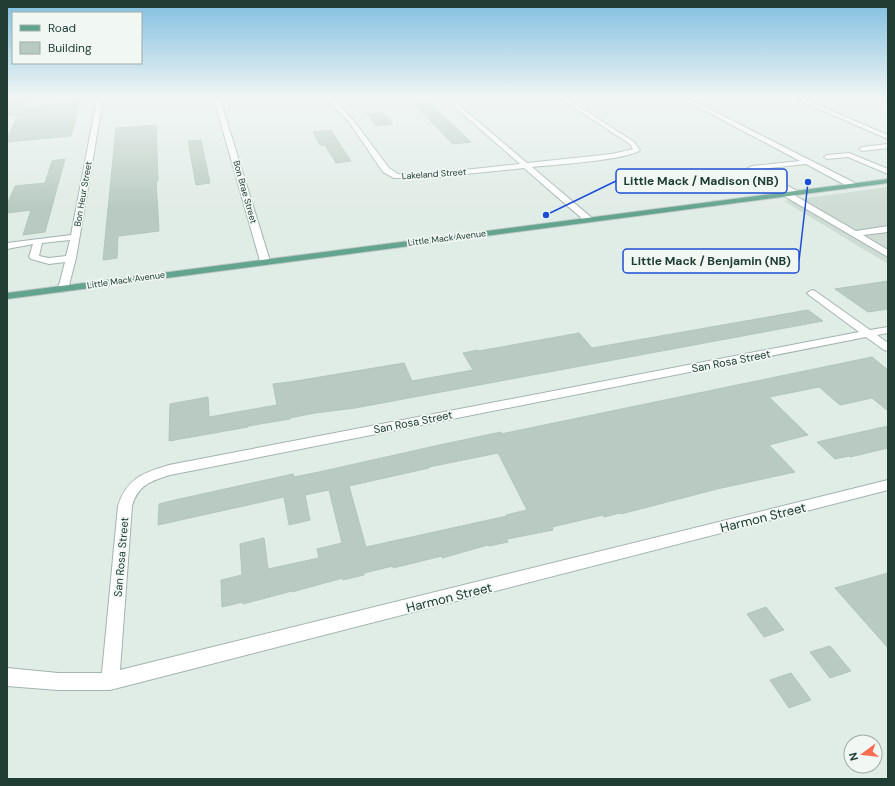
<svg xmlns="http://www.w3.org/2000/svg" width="895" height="786" viewBox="0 0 895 786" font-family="'DM Sans',sans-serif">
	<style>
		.built { fill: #cedcd5 }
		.building { fill: #b8cac1; stroke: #b2c6bc; fill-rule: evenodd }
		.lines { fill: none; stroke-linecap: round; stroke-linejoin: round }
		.minor-casing { stroke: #a3b4ad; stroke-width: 2 }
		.major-casing { stroke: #c1c9c6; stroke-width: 2 }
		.minor { fill: #fff; fill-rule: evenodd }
		.major { fill: #62a48e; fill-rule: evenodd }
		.labels { text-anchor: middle; stroke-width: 3.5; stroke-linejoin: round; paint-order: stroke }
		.far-street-label { font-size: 9px; fill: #203d33; stroke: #f1f8f4 }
		.street-label { font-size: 11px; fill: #203d33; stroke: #f1f8f4 }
		.near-street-label { font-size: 13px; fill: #203d33; stroke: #f1f8f4 }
		.leader { fill: none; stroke: #1d4ed8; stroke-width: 1.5 }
		.callout-dot { fill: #1d4ed8; stroke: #f1f8f4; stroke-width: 1.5 }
		.callout { fill: #f1f8f4; stroke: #1d4ed8; stroke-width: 1.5 }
		.callout-label { font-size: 12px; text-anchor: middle; font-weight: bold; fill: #203d33 }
	</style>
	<rect width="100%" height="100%" fill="#e0ece6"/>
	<path class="built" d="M888,187V264L784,201Z"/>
	<g class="building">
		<path d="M7,99H31L28,106L68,103L70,99H81L71,136L7,142V138L18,115L7,116Z"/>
		<path d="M431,103L433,106L471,142L453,144L414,104Z"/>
		<path d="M383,113L393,124L376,126L367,114Z"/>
		<path d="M156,125L158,181H156L159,231L118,236L117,258L103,260L116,128Z"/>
		<path d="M331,130L334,135L351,161L336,163L325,145H320L313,132Z"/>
		<path d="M201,140L210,183L196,185L188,141Z"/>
		<path d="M65,159L45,232L23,235L31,210L7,213V205L15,186L45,183L52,161Z"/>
		<path d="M888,281V309L868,312L835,289Z"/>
		<path d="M808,310L823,321L355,408L315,413L290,418V419L248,426V427L169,441L170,404L208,397L209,417L277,405L273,384L290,382L404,363L412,381L473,370L463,353L478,350L479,351L579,333L592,348Z"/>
		<path d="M872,357L888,370V411L872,398L840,405L819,387L769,397L808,435L769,445L795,472L717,489L621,514L620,513L604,517L603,515L552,527L553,530L507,539L508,542L489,546L488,545L442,558V556L393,568V566L364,573V575L343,580V578L292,592V591L243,604V602L222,607L221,580L242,575L240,544L264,538L268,569L319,558L317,549L342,543L329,490L305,495L310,520L289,525L284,497L158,525L159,504L175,500L293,474L294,477L319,472L444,444L501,432V434ZM498,453L527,510L506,515L507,516L366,547L349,486L429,468V467Z"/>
		<path d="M888,426V448L850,457L849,456L835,459L817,442Z"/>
		<path d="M888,573V648L835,588Z"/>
		<path d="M766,607L784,630L764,637L747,614Z"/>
		<path d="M830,646L851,671L830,678L810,652Z"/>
		<path d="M791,673L811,700L789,708L770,680Z"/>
	</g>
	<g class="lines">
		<defs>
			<g id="minor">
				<path d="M97,99H103L76,258L68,289L63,292L58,289L65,262L49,264L31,259L29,257L33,244L7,249V243L71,235ZM70,240L66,256L49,258L39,256L42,243Z"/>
				<path d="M214,99H220L270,261L268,263H262L260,261Z"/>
				<path d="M327,99H333L353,120L389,168L398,174H427L520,164L457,109L449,99H455L461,107L527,163L612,154L633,149L630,144L561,99H568L634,142L640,150C629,160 551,165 532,167L592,218L593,220L589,222H586L524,168L427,178H394L383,172L349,122Z"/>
				<path d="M683,99H690L855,183V187H849L806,164L759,169L797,191L798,193L794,195L856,231L888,226V232L863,235L888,250V257L784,196L783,194L787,192L748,168L752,166L800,161Z"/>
				<path d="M796,99H804L888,135V139Z"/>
				<path d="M888,144V148L862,151L859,149L862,147Z"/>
				<path d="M849,153L888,169V174L848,157L827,159L824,157L827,155Z"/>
				<path d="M812,290L815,291L870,330L888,327V333L877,335L888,343V351L884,350L866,337L170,475C151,481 138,485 132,506L120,670L888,480V490L110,690H58L7,686V668L58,673H102L118,506C127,478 143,473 169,465L859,332L809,295L807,293Z"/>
			</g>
			<path id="major" d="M888,179V183L7,299V293Z"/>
		</defs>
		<use href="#minor" class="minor-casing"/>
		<use href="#major" class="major-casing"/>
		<use href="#minor" class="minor"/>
		<use href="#major" class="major"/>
	</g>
	<linearGradient id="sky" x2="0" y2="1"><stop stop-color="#80bee0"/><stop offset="0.47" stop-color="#f1f6f4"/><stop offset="1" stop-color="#f1f6f4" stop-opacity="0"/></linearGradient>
	<rect width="895" height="209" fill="url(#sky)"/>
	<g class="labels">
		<g class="far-street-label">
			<text transform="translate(434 174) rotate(-4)" y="3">Lakeland Street</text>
			<text transform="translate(245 192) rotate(74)" y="3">Bon Brae Street</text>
			<text transform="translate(83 194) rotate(-80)" y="3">Bon Heur Street</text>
			<text transform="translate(447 238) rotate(-7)" y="3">Little Mack Avenue</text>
			<text transform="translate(126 280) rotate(-8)" y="3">Little Mack Avenue</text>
		</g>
		<g class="street-label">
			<text transform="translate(731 361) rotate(-11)" y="4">San Rosa Street</text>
			<text transform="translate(413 422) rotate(-11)" y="4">San Rosa Street</text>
			<text transform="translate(121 557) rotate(-85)" y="4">San Rosa Street</text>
		</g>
		<g class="near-street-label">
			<text transform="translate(763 517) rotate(-14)" y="5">Harmon Street</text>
			<text transform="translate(449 597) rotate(-14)" y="5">Harmon Street</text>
		</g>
	</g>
	<path class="leader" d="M546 215L616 181M808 182L799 261"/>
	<g class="callout-dot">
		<circle cx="546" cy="215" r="4"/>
		<circle cx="808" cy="182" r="4"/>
	</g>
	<g class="callout">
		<rect x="616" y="169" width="171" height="24" rx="4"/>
		<rect x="623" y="249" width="176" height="24" rx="4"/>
	</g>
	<g class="callout-label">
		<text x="701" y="185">Little Mack / Madison (NB)</text>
		<text x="711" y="265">Little Mack / Benjamin (NB)</text>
	</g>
	<rect width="895" height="786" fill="none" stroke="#203d33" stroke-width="16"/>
	<rect x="12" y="12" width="130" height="52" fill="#f1f8f4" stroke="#9dada7"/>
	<rect x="20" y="25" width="20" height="6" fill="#62a48e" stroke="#9dada7"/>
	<text x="48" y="32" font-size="12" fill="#203d33">Road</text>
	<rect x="20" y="42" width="20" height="12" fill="#b8cac1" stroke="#9dada7"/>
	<text x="48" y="52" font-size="12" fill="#203d33">Building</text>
	<g transform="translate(863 754) rotate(255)"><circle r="19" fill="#f1f8f4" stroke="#9dada7"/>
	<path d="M0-3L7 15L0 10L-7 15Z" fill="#f96d51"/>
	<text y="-6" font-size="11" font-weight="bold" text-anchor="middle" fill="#203d33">N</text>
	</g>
</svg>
